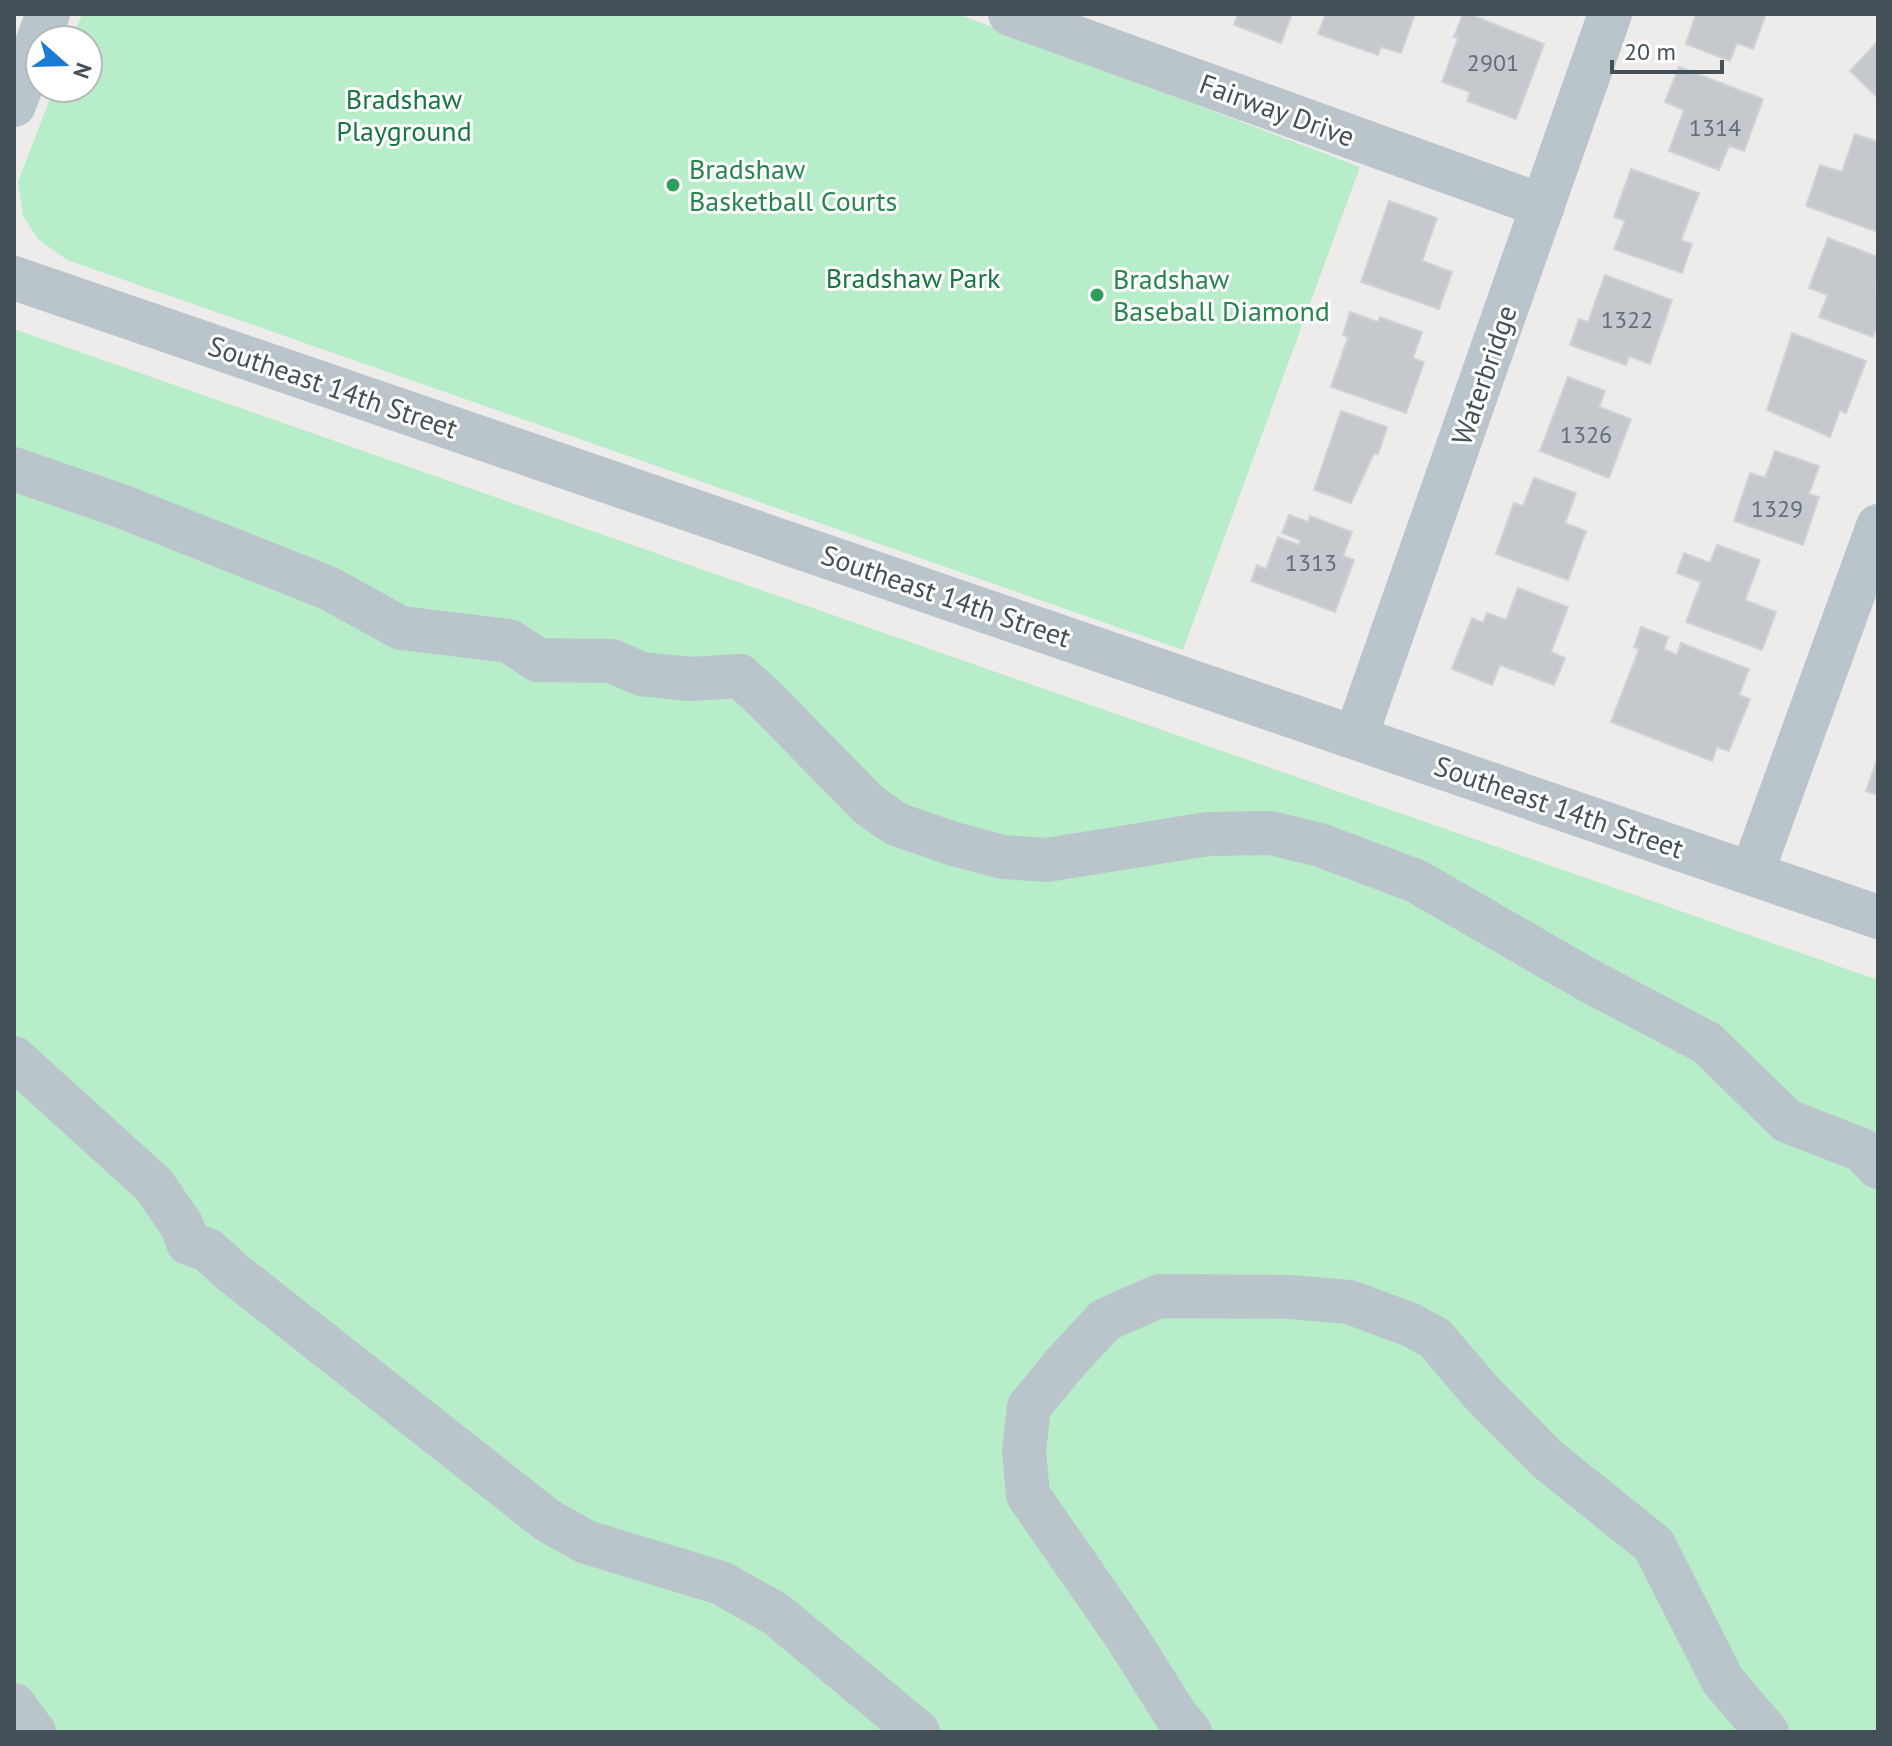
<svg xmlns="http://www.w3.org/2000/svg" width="1892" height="1746" viewBox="0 0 1892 1746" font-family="'PT Sans',sans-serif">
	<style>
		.green { fill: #b8edc9 }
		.building { fill: #c5c9ce; stroke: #cfd2d7; stroke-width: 2 }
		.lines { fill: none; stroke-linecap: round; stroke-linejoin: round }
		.minor { stroke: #b9c4cb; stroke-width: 44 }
		.leisure-dot { fill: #2e9e5b; stroke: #fff; stroke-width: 3 }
		.labels { text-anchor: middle; stroke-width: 6; stroke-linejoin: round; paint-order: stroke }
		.number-label { font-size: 24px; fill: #646e76 }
		.park-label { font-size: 28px; fill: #187641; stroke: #fff }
		.street-label { font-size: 28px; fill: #445058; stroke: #fff }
		.leisure-label { font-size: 28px; fill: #27864d; stroke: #fff; text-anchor: start }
	</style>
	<rect width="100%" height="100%" fill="#eeebeb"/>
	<g class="green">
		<path d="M82,14H958L1360,167L1183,650L67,260L38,239L23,216L18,182L54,88H88V40H72Z"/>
		<path d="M14,329L1878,980V1732H14Z"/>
	</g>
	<g class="building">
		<path d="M1238,14H1292L1281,43L1234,25Z"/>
		<path d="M1326,14H1415L1401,53L1381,47L1378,55L1318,34Z"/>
		<path d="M1463,14H1469L1544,44L1516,119L1467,101L1470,92L1442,82L1458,38L1454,37Z"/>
		<path d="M1696,14H1766L1753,49L1737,43L1730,61L1686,44Z"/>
		<path d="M1878,41V98L1850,71Z"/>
		<path d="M1679,67L1763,99L1744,151L1729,146L1719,170L1669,151L1684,110L1665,102Z"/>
		<path d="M1855,134L1878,142V232L1806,206L1820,165L1842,172Z"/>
		<path d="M1631,169L1699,193L1681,240L1692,244L1682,273L1614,249L1625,221L1614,217Z"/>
		<path d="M1389,201L1437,218L1422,261L1452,272L1439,309L1361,282Z"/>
		<path d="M1828,238L1878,257L1876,291H1878V324L1873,337L1819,317L1828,295L1809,288Z"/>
		<path d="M1605,275L1672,300L1650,364L1629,356L1626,365L1570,345L1579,319L1588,322Z"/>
		<path d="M1350,312L1378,322L1380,317L1422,332L1413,358L1424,362L1406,413L1331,387L1348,337L1343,335Z"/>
		<path d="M1792,333L1866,361L1846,413L1840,410L1830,437L1767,410Z"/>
		<path d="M1568,377L1605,391L1599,407L1631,419L1609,478L1540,451Z"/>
		<path d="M1341,411L1387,427L1378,454L1374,453L1351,503L1314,490Z"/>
		<path d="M1775,451L1819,466L1809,494L1819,497L1803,545L1734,521L1750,473L1765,478Z"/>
		<path d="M1534,478L1576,493L1565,523L1586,531L1568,580L1496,554L1514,503L1523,506Z"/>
		<path d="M1289,515L1308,522L1310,516L1352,532L1343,556L1354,560L1335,612L1251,581L1257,565L1266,569L1278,537L1299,545L1300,540L1282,533Z"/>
		<path d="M1717,545L1760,560L1745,600L1776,612L1762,650L1686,622L1701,582L1677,573L1684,553L1710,563Z"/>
		<path d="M1518,588L1568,607L1551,652L1565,658L1554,685L1500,665L1492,685L1452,669L1472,618L1483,623L1487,613L1506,620Z"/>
		<path d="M1641,627L1668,637L1664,649L1677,655L1681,643L1749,669L1739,695L1750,699L1729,751L1717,747L1712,761L1611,722L1639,649L1634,647Z"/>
		<path d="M1878,757V795L1866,791Z"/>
	</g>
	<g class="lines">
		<g class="minor">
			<path d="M1010,14L1543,206"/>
			<path d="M14,105L48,14"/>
			<path d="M14,278L1878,917"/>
			<path d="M14,469L121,506L328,588L401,628L509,641L538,660L612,661L641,674L690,679L740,676L765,699L869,805L896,824L954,844L1003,857L1047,860L1208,834L1271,833L1320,845L1416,881L1586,979L1707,1043L1787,1121L1862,1150L1878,1167"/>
			<path d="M1356,736L1610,14"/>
			<path d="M1752,873L1878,526"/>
			<path d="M14,1058L154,1185L182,1226L188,1243L208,1250L232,1272L547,1520L586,1542L721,1583L776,1614L918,1732"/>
			<path d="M14,1705L34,1732"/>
			<path d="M1190,1732L1177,1717L1126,1636L1028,1495L1024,1451L1029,1407L1065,1363L1105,1320L1159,1296L1290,1297L1349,1302L1411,1325L1435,1338L1480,1391L1547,1459L1654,1545L1723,1681L1767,1732"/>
		</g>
	</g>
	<g class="leisure-dot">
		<circle cx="673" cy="185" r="8"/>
		<circle cx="1097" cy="295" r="8"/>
	</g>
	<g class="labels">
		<g class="number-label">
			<text x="1493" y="71">2901</text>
			<text x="1715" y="136">1314</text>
			<text x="1627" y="328">1322</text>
			<text x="1586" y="443">1326</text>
			<text x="1777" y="517">1329</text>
			<text x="1311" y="571">1313</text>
		</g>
		<g class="park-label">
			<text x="404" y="109">Bradshaw<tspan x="404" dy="32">Playground</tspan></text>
			<text x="913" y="288">Bradshaw Park</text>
		</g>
		<g class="street-label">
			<text transform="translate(1277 110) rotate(20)" y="10">Fairway Drive</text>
			<text transform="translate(1484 375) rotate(-71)" y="10">Waterbridge</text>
			<text transform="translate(333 387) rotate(19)" y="10">Southeast 14th Street</text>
			<text transform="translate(946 596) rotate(19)" y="10">Southeast 14th Street</text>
			<text transform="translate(1559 807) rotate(19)" y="10">Southeast 14th Street</text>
		</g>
		<g class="leisure-label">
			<text x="689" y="179">Bradshaw<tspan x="689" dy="32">Basketball Courts</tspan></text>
			<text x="1113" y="289">Bradshaw<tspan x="1113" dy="32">Baseball Diamond</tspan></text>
		</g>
	</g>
	<rect width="1892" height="1746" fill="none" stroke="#445058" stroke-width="32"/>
	<g transform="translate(64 64) rotate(110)"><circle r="38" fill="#ffffff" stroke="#b4b9bc" stroke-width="2"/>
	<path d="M0-6L14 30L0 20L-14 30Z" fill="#1c7ad7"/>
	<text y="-12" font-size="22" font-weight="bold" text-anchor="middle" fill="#445058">N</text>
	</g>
	<path d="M1612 60v12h110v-12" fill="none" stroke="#445058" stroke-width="4"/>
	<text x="1624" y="60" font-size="24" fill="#445058" stroke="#ffffff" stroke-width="6" paint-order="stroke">20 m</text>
</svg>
